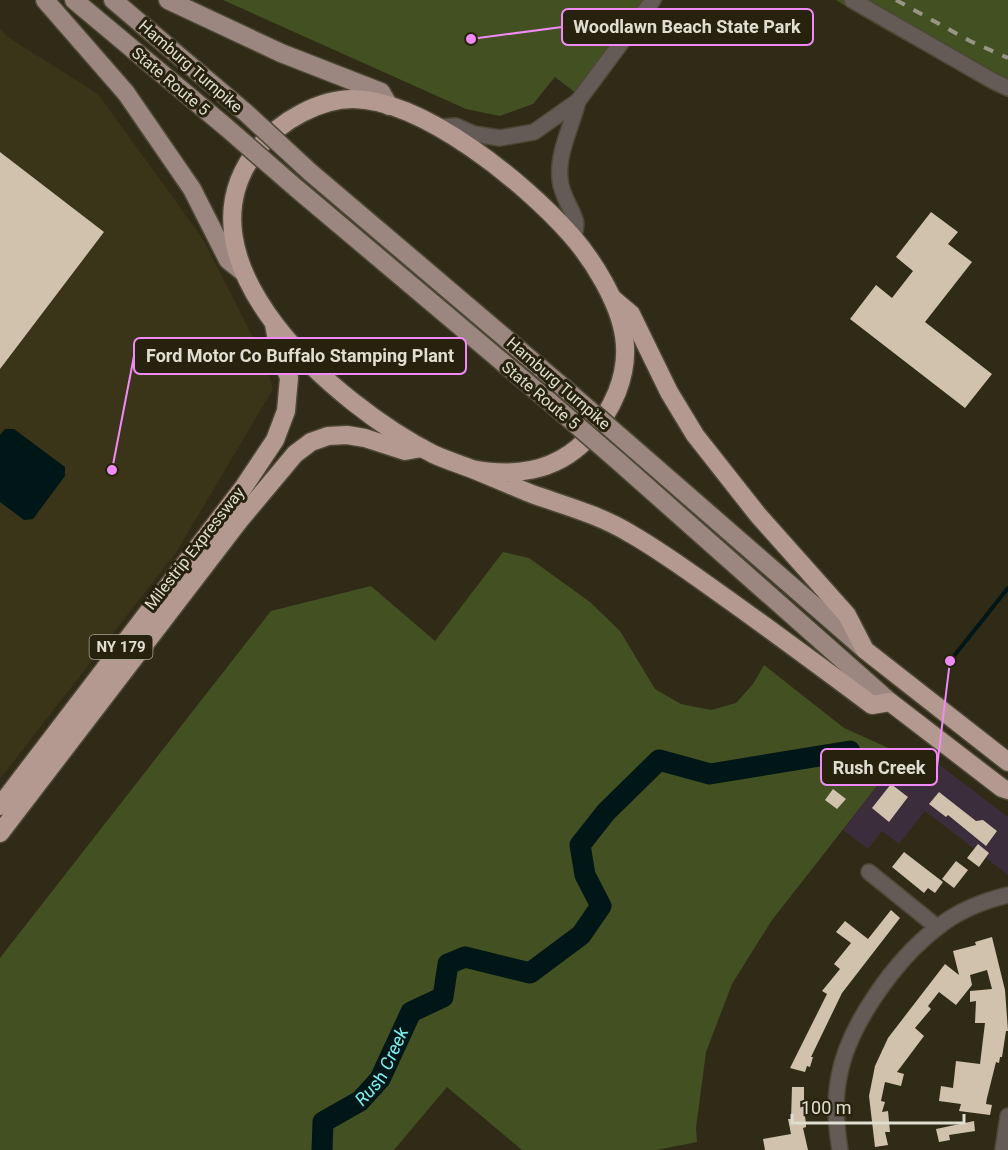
<svg xmlns="http://www.w3.org/2000/svg" width="1008" height="1150" viewBox="0 0 1008 1150" font-family="Roboto,sans-serif">
	<style>
		.commercial { fill: #3b2d3b }
		.built { fill: #3a3419 }
		.green { fill: #435022 }
		.water { fill: #011717 }
		.lines { fill: none; stroke-linecap: round; stroke-linejoin: round }
		.stream { stroke: #011717; stroke-width: 4 }
		.river { stroke: #011717; stroke-width: 21 }
		.building { fill: #d1c2ad }
		.minor-casing { stroke: #4c4835; stroke-width: 18 }
		.major-casing { stroke: #4c4835; stroke-width: 21 }
		.highway-casing { stroke: #4c4835; stroke-width: 21 }
		.minor { stroke: #645a56; stroke-width: 15 }
		.major { stroke: #9c8780; stroke-width: 18 }
		.highway { stroke: #b39990; stroke-width: 18 }
		.rail { stroke: #989585; stroke-width: 4; stroke-dasharray: 10 10; stroke-linecap: butt }
		.major-bridge-casing { stroke: #4c4835; stroke-width: 21; stroke-linecap: butt }
		.major-bridge { stroke: #9c8780; stroke-width: 18 }
		.labels { text-anchor: middle; stroke-width: 6; stroke-linejoin: round; paint-order: stroke }
		.shield { fill: #26220e; stroke: #a8a696; stroke-width: 1.5 }
		.shield-label { font-size: 15px; font-weight: bold; fill: #e0ded1 }
		.street-label { font-size: 16px; fill: #e0ded1; stroke: #26220e }
		.water-label { font-size: 18px; font-style: italic; fill: #7cf0f1; stroke: #26220e }
		.leader { fill: none; stroke: #f08bf5; stroke-width: 2 }
		.callout-dot { fill: #f08bf5; stroke: #26220e; stroke-width: 2 }
		.callout { fill: #26220e; stroke: #f08bf5; stroke-width: 2 }
		.callout-label { font-size: 18px; text-anchor: middle; font-weight: bold; fill: #e0ded1 }
	</style>
	<rect width="100%" height="100%" fill="#302b17"/>
	<path class="commercial" d="M902,754L928,756L1008,817V875L925,811L899,844L882,831L868,849L843,830Z"/>
	<path class="built" d="M0,28L8,37L98,94L203,239L266,363L273,389L177,551L0,779Z"/>
	<g class="green">
		<path d="M223,0H663L585,100L555,77L533,104L500,116L466,109Z"/>
		<path d="M836,0H1008V91C949,65 890,35 836,0Z"/>
		<path d="M503,552L529,558L590,602L620,631L655,689L681,704L711,710L736,703L753,684L764,665L844,728L902,754L772,920L732,984L706,1052L696,1128L697,1142L656,1150H522L447,1087L394,1150H0V958L271,611L371,586L435,641Z"/>
	</g>
	<path class="water" d="M5,429H14L65,467V476L33,519L24,520L0,502V435Z"/>
	<g class="lines">
		<path class="stream" d="M950,661L1008,588"/>
		<path class="river" id="s1" d="M322,1150L323,1122L360,1101L380,1079L411,1012L443,997L448,964L465,957L530,973L581,935L601,906L585,875L580,845L606,812L659,760L710,774L850,751"/>
	</g>
	<g class="building">
		<path d="M0,152L104,232L0,369Z"/>
		<path d="M931,212L958,232L948,244L972,262L925,322L992,374L965,408L850,319L876,285L892,298L913,271L896,257Z"/>
		<path d="M891,784L908,797L889,822L872,808Z"/>
		<path d="M833,789L846,799L837,809L825,800Z"/>
		<path d="M939,792L976,821L983,820L997,831L986,846L948,815L946,817L929,804Z"/>
		<path d="M978,844L989,853L979,867L967,858Z"/>
		<path d="M904,852L943,882L935,893L928,888L924,893L892,867Z"/>
		<path d="M956,861L968,870L954,888L942,879Z"/>
		<path d="M891,910L900,918L842,993L811,1057H813L810,1067L807,1066L805,1072L790,1068L827,994L822,991L840,969L834,964L851,943L836,932L845,921L868,939Z"/>
		<path d="M992,937L1005,990L1008,1031H1006L1002,1057H1000L999,1063L996,1062L987,1098L986,1104L992,1105L990,1115L959,1111L961,1104L939,1101L941,1086L953,1088L956,1061L980,1064L985,1023H975L976,1001L970,1002V991L992,989L987,970L970,975L972,985L956,1005L939,992L928,1006L931,1009L915,1028L924,1036L897,1072L904,1074L901,1086L885,1082L881,1101L885,1102L882,1112L888,1111L890,1132H885L888,1145L875,1147L869,1096L875,1066L888,1038L945,964L959,975L953,951L976,945L975,942Z"/>
		<path d="M792,1087H804V1110L806,1123V1127L803,1128L808,1150H765L763,1139L791,1134L788,1119H791Z"/>
		<path d="M974,1121L975,1131L949,1135L950,1140L939,1142L936,1129Z"/>
	</g>
	<g class="lines">
		<defs>
			<g id="minor">
				<path d="M852,0L993,81L1008,88"/>
				<path d="M438,127L456,126L474,134L500,138L534,132L578,101L653,0"/>
				<path d="M574,238C574,234 576,228 576,224C575,212 561,197 560,179C557,153 572,126 578,101"/>
				<path d="M869,872L937,927"/>
				<path d="M840,1150C836,1126 834,1102 839,1077C848,1025 896,959 938,927C958,911 983,901 1008,895"/>
				<path d="M1003,1150L1008,1116"/>
			</g>
			<g id="major">
				<path d="M45,0L126,93L192,189L228,260L243,272"/>
				<path d="M74,0L227,128"/>
				<path d="M113,0L245,112"/>
				<path d="M168,0L281,53L381,92L389,106"/>
				<path d="M310,172L563,387"/>
				<path d="M296,188L551,403"/>
				<path d="M631,446L864,649"/>
				<path d="M618,461L890,702"/>
			</g>
			<g id="highway">
				<path d="M612,298L631,314L669,392L695,435L758,515L847,615L865,650L1008,762"/>
				<path d="M472,469C513,477 555,472 586,440C612,412 630,375 624,336C619,302 593,260 571,235C525,183 424,100 353,99C319,99 281,121 260,146C164,260 340,407 433,454C446,460 459,464 472,469C492,477 512,486 532,494C566,506 600,515 631,534C666,554 699,579 733,603C779,636 825,670 872,705L890,702L1002,788L1008,790"/>
				<path d="M0,806L243,488L275,440L286,411L289,378L278,346L274,324"/>
				<path d="M0,833L239,521L295,454L311,442L328,436L347,435L365,438L405,451L422,448"/>
			</g>
		</defs>
		<use href="#minor" class="minor-casing"/>
		<use href="#major" class="major-casing"/>
		<use href="#highway" class="highway-casing"/>
		<use href="#minor" class="minor"/>
		<use href="#major" class="major"/>
		<use href="#highway" class="highway"/>
		<path class="rail" d="M896,0L970,41L1008,58"/>
		<defs>
			<g id="major-bridge">
				<path d="M245,112L310,172"/>
				<path d="M227,128L296,188"/>
				<path d="M563,387L631,446"/>
				<path d="M551,403L618,461"/>
			</g>
		</defs>
		<use href="#major-bridge" class="major-bridge-casing"/>
		<use href="#major-bridge" class="major-bridge"/>
	</g>
	<g class="labels">
		<rect class="shield" x="89.5" y="635" width="63" height="24" rx="4.5"/>
		<g class="shield-label">
			<text x="121" y="652">NY 179</text>
		</g>
		<g class="street-label">
			<text transform="translate(191 66) rotate(41)" y="6">Hamburg Turnpike</text>
			<text transform="translate(171 81) rotate(40)" y="6">State Route 5</text>
			<text transform="translate(559 383) rotate(41)" y="6">Hamburg Turnpike</text>
			<text transform="translate(541 395) rotate(40)" y="6">State Route 5</text>
			<text transform="translate(194 548) rotate(-52)" y="6">Milestrip Expressway</text>
		</g>
		<g class="water-label">
			<text dy="6" stroke="none"><textPath href="#s1" startOffset="112">Rush Creek</textPath></text>
		</g>
	</g>
	<path class="leader" d="M471 39L562 27M112 470L134 356M950 661L937 767"/>
	<g class="callout-dot">
		<circle cx="471" cy="39" r="6"/>
		<circle cx="112" cy="470" r="6"/>
		<circle cx="950" cy="661" r="6"/>
	</g>
	<g class="callout">
		<rect x="562" y="9" width="251" height="36" rx="6"/>
		<rect x="134" y="338" width="332" height="36" rx="6"/>
		<rect x="821" y="749" width="116" height="36" rx="6"/>
	</g>
	<g class="callout-label">
		<text x="687" y="33">Woodlawn Beach State Park</text>
		<text x="300" y="362">Ford Motor Co Buffalo Stamping Plant</text>
		<text x="879" y="774">Rush Creek</text>
	</g>
	<path d="M792 1114v9h172v-9" fill="none" stroke="#e0ded1" stroke-width="3"/>
	<text x="801" y="1114" font-size="18" fill="#e0ded1" stroke="#26220e" stroke-width="4.5" paint-order="stroke">100 m</text>
</svg>
